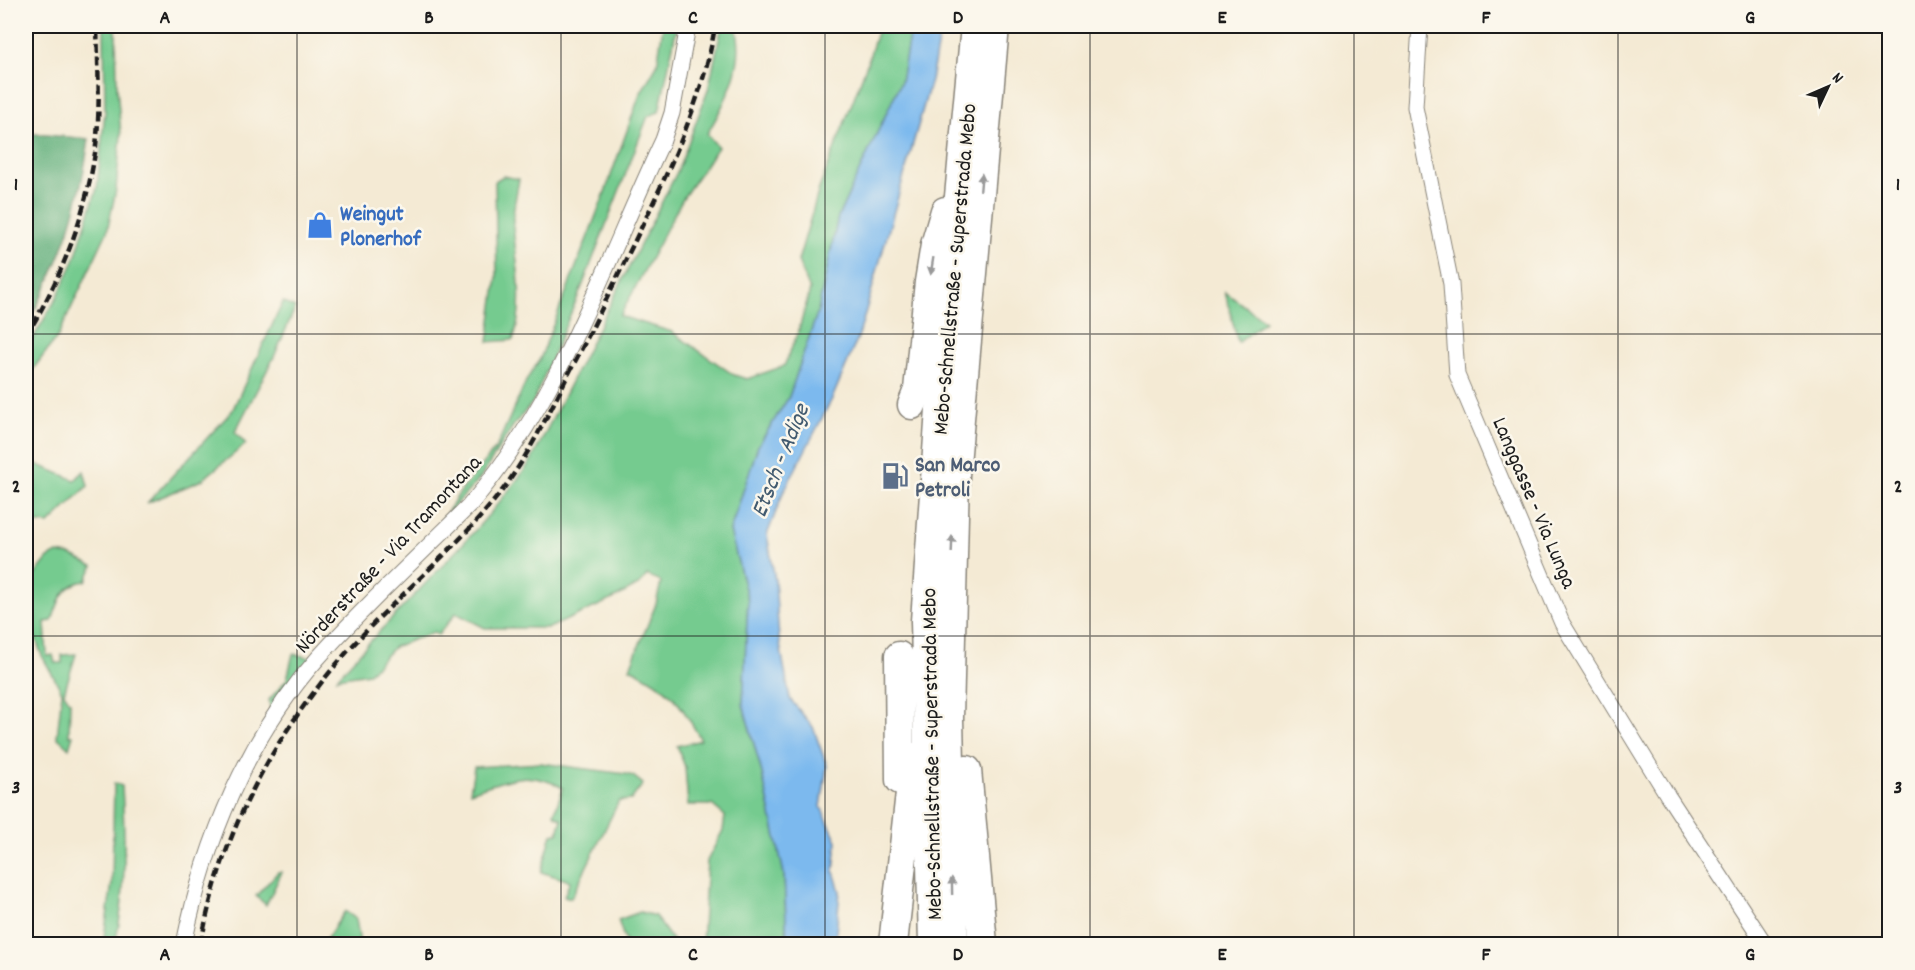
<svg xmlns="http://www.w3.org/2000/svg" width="1915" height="970" viewBox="0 0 1915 970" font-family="Dekko,sans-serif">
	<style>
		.green { fill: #75cb8f; stroke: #487456; stroke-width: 1.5 }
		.forest { fill: #60af7a; stroke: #3e664b; stroke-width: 1.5 }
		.water { fill: #7cb9ee; stroke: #4c6a85; stroke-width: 1.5 }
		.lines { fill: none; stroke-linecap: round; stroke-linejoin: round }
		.street-casing { stroke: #888378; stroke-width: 17 }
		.highway-casing { stroke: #888378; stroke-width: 31 }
		.street { stroke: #fff; stroke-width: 15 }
		.highway { stroke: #fff; stroke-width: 28 }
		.rail { stroke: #1c1c1c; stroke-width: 4.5; stroke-dasharray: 9 4.5; stroke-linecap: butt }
		.oneway { fill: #999 }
		.grid { fill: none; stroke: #1c1c1c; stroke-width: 1.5; stroke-opacity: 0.55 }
		.labels { text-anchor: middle; stroke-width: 5; stroke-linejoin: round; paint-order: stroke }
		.shop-label { font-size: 22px; font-weight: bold; fill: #366cbe; stroke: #fbf7ec; text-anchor: start }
		.street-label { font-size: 22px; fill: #1c1c1c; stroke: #fbf7ec }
		.service-label { font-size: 22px; font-weight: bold; fill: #4e5e75; stroke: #fbf7ec; text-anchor: start }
		.water-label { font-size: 24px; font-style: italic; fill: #425b70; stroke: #fbf7ec }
		.neatline { fill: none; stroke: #1c1c1c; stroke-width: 2 }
		.grid-label { font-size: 20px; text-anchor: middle; font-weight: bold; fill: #1c1c1c }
	</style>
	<rect width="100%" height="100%" fill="#fbf7ec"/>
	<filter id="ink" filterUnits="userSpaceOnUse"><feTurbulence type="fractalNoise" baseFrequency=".0167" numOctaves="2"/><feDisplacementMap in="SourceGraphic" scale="12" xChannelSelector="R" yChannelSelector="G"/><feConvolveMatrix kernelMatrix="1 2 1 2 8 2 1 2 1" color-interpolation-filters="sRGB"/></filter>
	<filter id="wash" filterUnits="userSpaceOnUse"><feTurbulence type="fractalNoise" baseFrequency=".008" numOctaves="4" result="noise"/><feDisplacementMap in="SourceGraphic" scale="24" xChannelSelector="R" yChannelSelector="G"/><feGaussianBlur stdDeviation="1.35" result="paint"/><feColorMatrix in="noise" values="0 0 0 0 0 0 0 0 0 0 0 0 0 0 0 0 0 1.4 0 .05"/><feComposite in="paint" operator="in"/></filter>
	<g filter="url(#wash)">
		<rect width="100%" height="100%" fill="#f4ead4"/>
		<g class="green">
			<path d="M104,26H116L117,87L121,135L116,190L107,232L58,336L28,376L26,373V350L55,301L74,261L97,188L105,111Z"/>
			<path d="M663,26H677L659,112L648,116L582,287L533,402L513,426L481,477L443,519L458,495L496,448L527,379L540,359L604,195L640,94L657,65Z"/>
			<path d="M722,26H735C748,60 725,104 707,134L718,147L683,198L620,316L672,332L734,375L747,379L784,366L798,333L810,290L798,261L819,189L867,64L879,26H911L901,82L838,217L818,311L789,397L758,446L730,531L748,600L743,704L762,773L784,874L787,944H702L707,861L723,830L725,816L712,805H688L685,767L677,746L701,740C679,701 671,688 630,668L656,604L661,582L647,575L640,584L615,598L549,628H485L456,613L438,635L434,632L394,647L369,673L337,678C401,604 475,540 531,461L678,170L708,90Z"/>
			<path d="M503,176L519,179C517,193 512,210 513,225C516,262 526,304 513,340L488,342L497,277L495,181Z"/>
			<path d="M1225,292L1265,321L1238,343Z"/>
			<path d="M283,302L295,308L274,357L235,432L246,444L202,480L147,503L232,411Z"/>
			<path d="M26,460L75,480L84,471L88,486L49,524L26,522Z"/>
			<path d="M57,553L70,555L93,566L86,581C62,584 59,601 52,621L45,622L47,656L53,655L55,663H62V655L76,654L64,693L70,702L69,735H73L69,748L57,737L62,692L42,656L26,613V564L33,577L48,558Z"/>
			<path d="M293,654L317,659L272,721L269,700L287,679Z"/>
			<path d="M540,763L626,774L633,776L643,784L631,800L619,801L571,898L564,896L570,881L541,872L552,834L558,833L562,819L554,814L563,788C526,768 507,780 470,792L474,767Z"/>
			<path d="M114,783L122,786C125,838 127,893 115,944H103L112,883Z"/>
			<path d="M278,872H282L266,905L256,896Z"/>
			<path d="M345,911L356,919L360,944H323Z"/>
			<path d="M640,912L655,916L675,944H626L618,920Z"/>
		</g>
		<path class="forest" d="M26,133L89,139C79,211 62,262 26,326Z"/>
		<path class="water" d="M911,26H941L931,80L859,335L832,399L783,493L767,535L775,580L779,639L790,699L813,727L827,766L821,807L837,841L834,872L840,891L835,944H787L784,874L762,773L743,704L748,600L730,531L758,446L789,397L818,311L838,217L901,82Z"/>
	</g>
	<g filter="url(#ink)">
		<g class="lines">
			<defs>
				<g id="street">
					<path d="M1420,26L1415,107L1451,284L1457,375L1562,623L1668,796L1765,944"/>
					<path d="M184,944C205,841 247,738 318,658C365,605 419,556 469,506C560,401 604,265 663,140L672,113L688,26"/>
				</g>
				<g id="highway">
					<path d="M912,405L918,390L929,282L935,245L945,211"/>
					<path d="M899,656L900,780"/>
					<path d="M967,770L983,944"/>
					<path d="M893,944L914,757"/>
					<path d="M933,944L925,621L943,367L975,26"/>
					<path d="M954,944L949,718L955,475L995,26"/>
				</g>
			</defs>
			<use href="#street" class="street-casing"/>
			<use href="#highway" class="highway-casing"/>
			<use href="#street" class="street"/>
			<use href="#highway" class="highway"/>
			<g class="rail">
				<path d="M26,336C60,281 85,218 95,153C101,112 98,67 97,26"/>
				<path d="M201,944C223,822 284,716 370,627C414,582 462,542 501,492C533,450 555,399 580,352C602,309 623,265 644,222C674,159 704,95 715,26"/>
			</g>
		</g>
		<defs><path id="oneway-solid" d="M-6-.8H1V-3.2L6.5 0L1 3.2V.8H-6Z" transform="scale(1.5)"/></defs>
		<g class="oneway">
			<use href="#oneway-solid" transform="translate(981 182) rotate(-85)"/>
			<use href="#oneway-solid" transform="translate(932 266) rotate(99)"/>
			<use href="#oneway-solid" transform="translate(952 544) rotate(-88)"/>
			<use href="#oneway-solid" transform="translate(952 886) rotate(-91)"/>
		</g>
	</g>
	<path class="grid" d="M297,26V944M561,26V944M825,26V944M1090,26V944M1354,26V944M1618,26V944M26,334H1890M26,636H1890"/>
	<defs>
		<symbol id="shop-bare" viewBox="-9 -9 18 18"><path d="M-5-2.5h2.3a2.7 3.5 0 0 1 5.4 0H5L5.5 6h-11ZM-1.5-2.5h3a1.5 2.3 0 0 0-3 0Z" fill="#3f7fe0" stroke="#fbf7ec" stroke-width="2.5" paint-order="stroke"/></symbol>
		<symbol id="fuel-bare" viewBox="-9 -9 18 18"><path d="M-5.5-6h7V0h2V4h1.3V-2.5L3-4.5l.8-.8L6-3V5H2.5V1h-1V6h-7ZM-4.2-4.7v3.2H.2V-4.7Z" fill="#5c6f8a" stroke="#fbf7ec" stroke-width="2.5" paint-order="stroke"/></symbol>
	</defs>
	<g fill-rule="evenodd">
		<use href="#shop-bare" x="301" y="206" width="38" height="38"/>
		<use href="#fuel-bare" x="876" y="457" width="38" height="38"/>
	</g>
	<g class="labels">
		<g class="shop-label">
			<text x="340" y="220">Weingut<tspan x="340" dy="25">Plonerhof</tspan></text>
		</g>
		<g class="street-label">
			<text transform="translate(953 269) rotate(-85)" y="8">Mebo-Schnellstraße - Superstrada Mebo</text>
			<text transform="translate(1536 502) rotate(67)" y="8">Langgasse - Via Lunga</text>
			<text transform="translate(387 553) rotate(-47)" y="8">Nörderstraße - Via Tramontana</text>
			<text transform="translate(930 754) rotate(-91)" y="8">Mebo-Schnellstraße - Superstrada Mebo</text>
		</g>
		<g class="service-label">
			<text x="915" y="471">San Marco<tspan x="915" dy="25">Petroli</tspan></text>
		</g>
		<g class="water-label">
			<text transform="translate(779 460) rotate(-68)" y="8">Etsch - Adige</text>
		</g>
	</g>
	<rect width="1915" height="970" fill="none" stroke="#fbf7ec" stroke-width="66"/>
	<g transform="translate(1828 87) rotate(46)" stroke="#fbf7ec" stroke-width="4.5" paint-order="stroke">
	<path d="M0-4.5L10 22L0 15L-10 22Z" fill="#1c1c1c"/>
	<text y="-9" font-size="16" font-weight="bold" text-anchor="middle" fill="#1c1c1c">N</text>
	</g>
	<rect x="33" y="33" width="1849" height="904" class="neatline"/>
	<g class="grid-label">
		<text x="165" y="23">A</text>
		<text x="429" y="23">B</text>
		<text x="693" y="23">C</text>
		<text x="958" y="23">D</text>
		<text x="1222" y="23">E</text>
		<text x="1486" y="23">F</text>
		<text x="1750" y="23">G</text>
		<text x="16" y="190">1</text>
		<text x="1898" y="190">1</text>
		<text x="16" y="492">2</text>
		<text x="1898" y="492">2</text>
		<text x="16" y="793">3</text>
		<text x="1898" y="793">3</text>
		<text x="165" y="960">A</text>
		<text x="429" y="960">B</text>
		<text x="693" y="960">C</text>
		<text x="958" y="960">D</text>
		<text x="1222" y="960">E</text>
		<text x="1486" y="960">F</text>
		<text x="1750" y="960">G</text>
	</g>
</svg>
